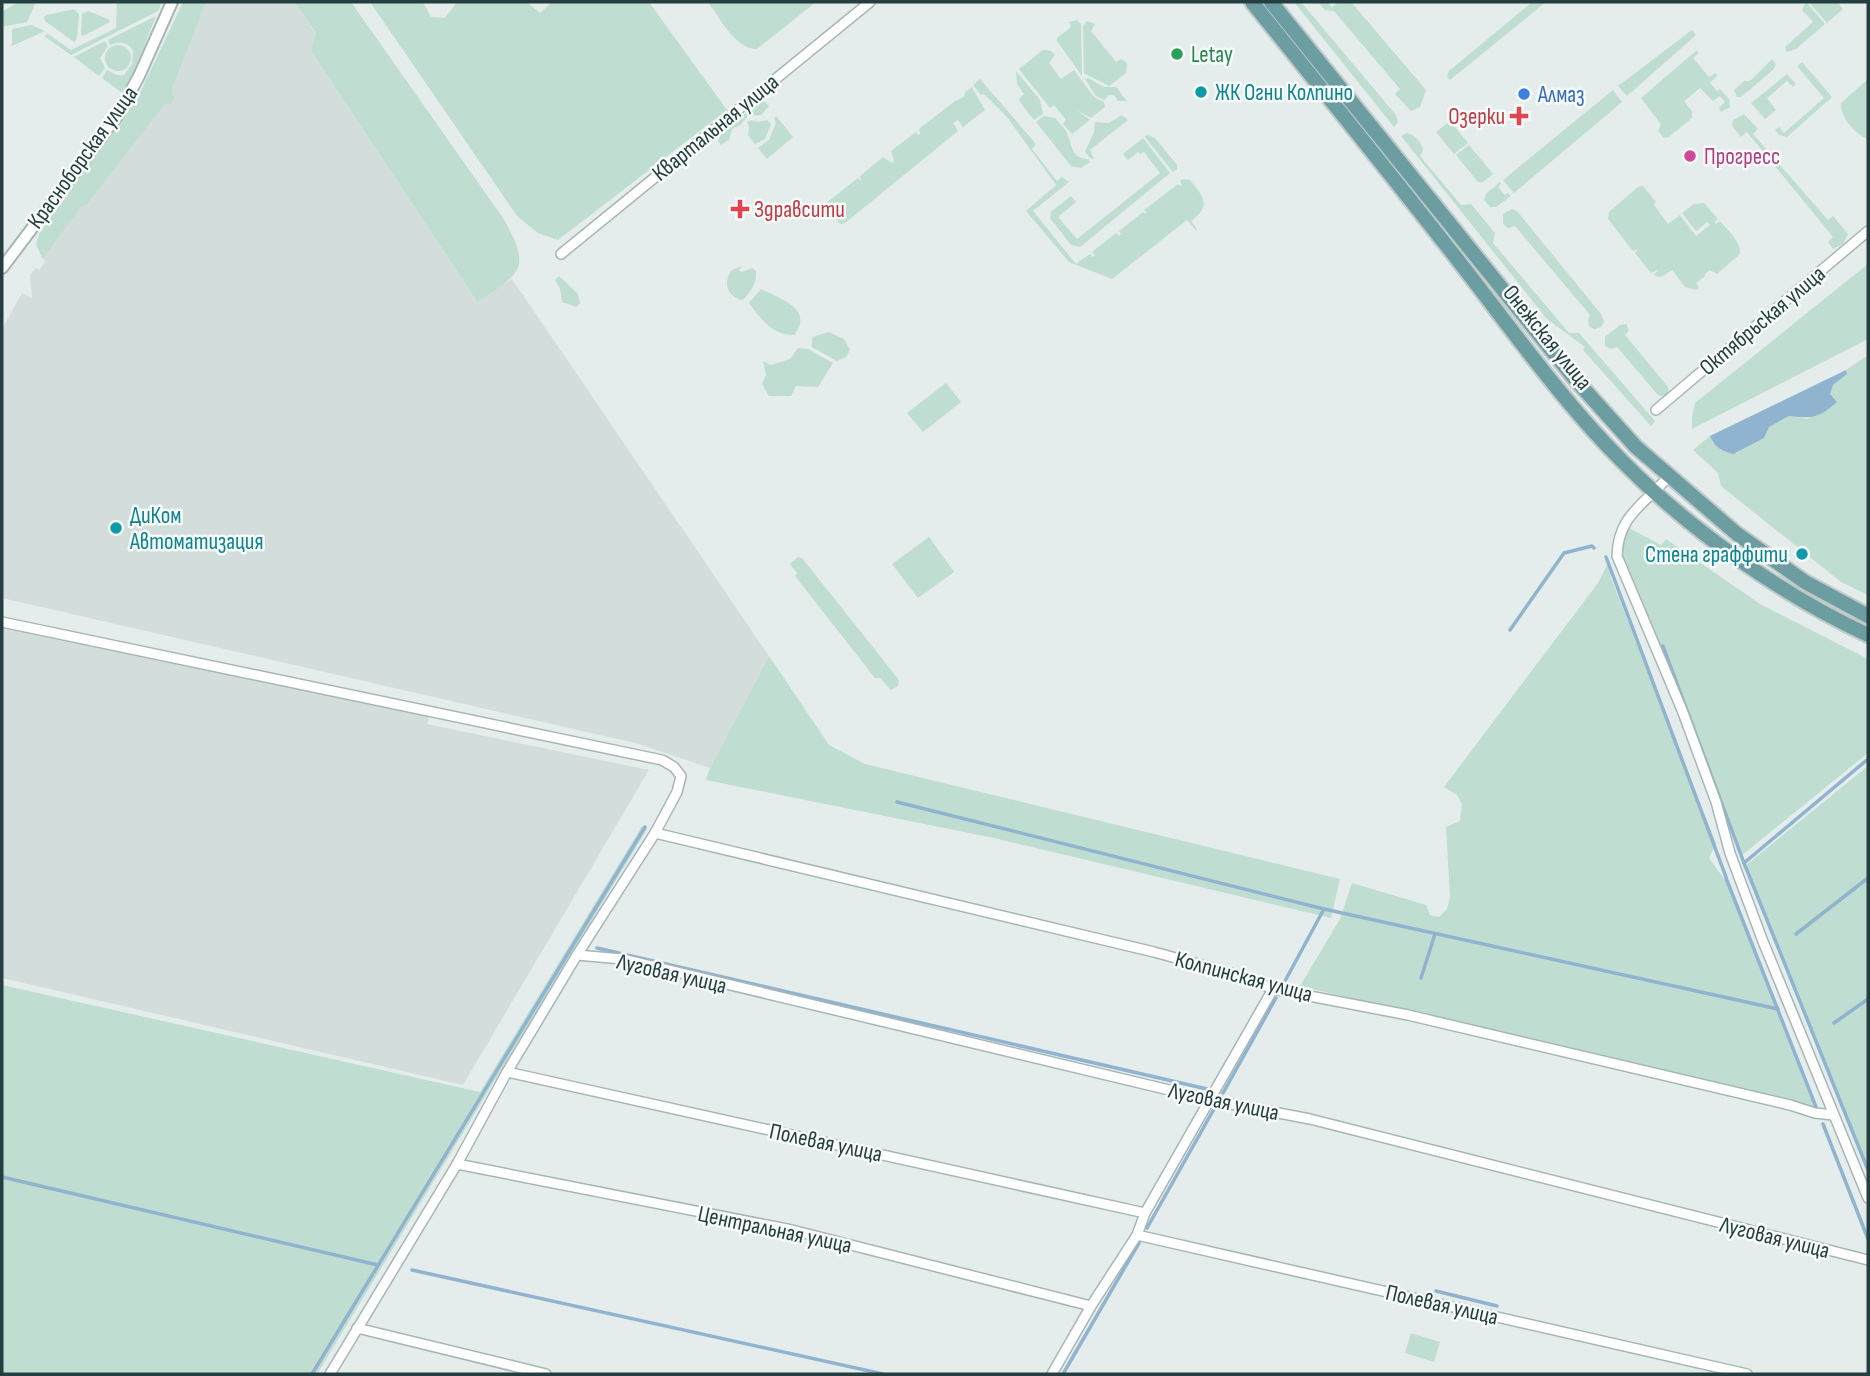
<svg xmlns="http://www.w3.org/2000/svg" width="1870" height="1376" viewBox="0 0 1870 1376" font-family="'Sofia Sans Condensed',sans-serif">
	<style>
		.built { fill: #d3dddc }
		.green { fill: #bfddd0 }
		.water { fill: #90b3cf }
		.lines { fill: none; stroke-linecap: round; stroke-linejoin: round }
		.stream { stroke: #90b3cf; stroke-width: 3.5 }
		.minor-casing { stroke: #a8b5b5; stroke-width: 12 }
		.tertiary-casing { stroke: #a8b5b5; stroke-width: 14 }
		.primary-casing { stroke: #c2c9c9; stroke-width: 18 }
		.minor { stroke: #fff; stroke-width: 9 }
		.tertiary { stroke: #fff; stroke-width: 10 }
		.primary { stroke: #6c9ea1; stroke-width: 14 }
		.leisure-dot { fill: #2e9e5b; stroke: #f6faf9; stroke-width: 2.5 }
		.culture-dot { fill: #0f9aa8; stroke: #f6faf9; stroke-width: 2.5 }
		.shop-dot { fill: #3f7fe0; stroke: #f6faf9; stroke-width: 2.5 }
		.health-dot { fill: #e0444e; stroke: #f6faf9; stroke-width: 2.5 }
		.hotel-dot { fill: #d1479c; stroke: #f6faf9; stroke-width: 2.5 }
		.labels { text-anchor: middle; stroke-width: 5; stroke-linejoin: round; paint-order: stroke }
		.leisure-label { font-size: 23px; fill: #27864d; stroke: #f6faf9; text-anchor: start }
		.culture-label { font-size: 23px; fill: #0d838f; stroke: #f6faf9; text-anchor: start }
		.shop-label { font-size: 23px; fill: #366cbe; stroke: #f6faf9; text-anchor: start }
		.health-label { font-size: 23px; fill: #be3a42; stroke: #f6faf9; text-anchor: end }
		.street-label { font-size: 23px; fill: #253e3f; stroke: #f6faf9 }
		.hotel-label { font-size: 23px; fill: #b23c85; stroke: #f6faf9; text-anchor: start }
	</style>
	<rect width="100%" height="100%" fill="#e5edec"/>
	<g class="built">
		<path d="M206,2H294L316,34L311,51L476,301L512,279L769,656L710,768L639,744L2,598V329L22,293L32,298L30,275L36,268L39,270L42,266L46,262L43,259L80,208L87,204L166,103L175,97L172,95L173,87Z"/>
		<path d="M2,625L430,715L427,724L649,770L463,1085L2,978Z"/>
	</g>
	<g class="green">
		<path d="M18,2H36L27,22L2,27V12Z"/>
		<path d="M117,2H162L158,11L71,55L44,36L48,34L71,50L116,28Z"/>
		<path d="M183,2H206L173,87L172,95L175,97L170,105L166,103L87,204L80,208L43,259L36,245L39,234L141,91Z"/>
		<path d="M294,2H351L503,218C532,268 522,273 477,302L311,51L316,33Z"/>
		<path d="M370,2H423L431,17L445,18L457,2H527L540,13L552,2H649L727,110L558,240L538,233L517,216Z"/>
		<path d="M708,2H816L757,49C735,49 720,18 708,2Z"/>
		<path d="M1294,2H1301L1396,115L1398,122L1394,127Z"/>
		<path d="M1318,2H1327L1332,7L1338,2H1351L1426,90L1420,107L1411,111L1395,94L1400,89L1334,11L1325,10Z"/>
		<path d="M1532,2H1546L1450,80L1447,77L1449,71Z"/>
		<path d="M1806,2L1825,24L1796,49L1787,52L1785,47L1813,22L1802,10Z"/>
		<path d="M1809,2H1837L1843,9L1827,23Z"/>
		<path d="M74,9L79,14L77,39L74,42L45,21L44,17L47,15Z"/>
		<path d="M88,11L108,19L110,22L83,36L81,34L82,14Z"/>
		<path d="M156,16C149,33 132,83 121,92L102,78L107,70L117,75H124L132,64L133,50C128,42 119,41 110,45L108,40Z"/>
		<path d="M1077,20L1081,24L1082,76L1057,41V38L1071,27L1069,22Z"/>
		<path d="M1087,21L1095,24L1091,31L1116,62L1121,59L1127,63L1126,73L1109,86L1084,73L1083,26Z"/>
		<path d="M31,25L45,31L12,46V29Z"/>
		<path d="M1692,30L1696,35L1627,96L1618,86Z"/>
		<path d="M105,41L108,46L100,58L105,68L99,76L74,57Z"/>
		<circle cx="118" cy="58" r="13"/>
		<path d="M1043,50L1051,51L1055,55L1049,63L1061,79L1074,70L1094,97L1104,102L1105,107L1091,118L1077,110L1090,120L1072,134L1063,124L1066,120L1054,105L1050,108L1019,69Z"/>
		<path d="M1697,50L1698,54L1693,58L1709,77L1716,73L1717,76L1710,83L1717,91L1720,89L1729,99L1730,107L1721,112L1719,108L1725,102L1720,96L1713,101L1700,88L1684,101L1692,111V118L1669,137L1664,138L1658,131L1661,124L1641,98Z"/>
		<path d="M1772,59L1776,65L1773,70L1741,97H1737L1734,90L1744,81H1750Z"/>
		<path d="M1802,62L1832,97L1787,137L1779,135L1775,130L1779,127L1784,133L1824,98L1797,66Z"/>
		<path d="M1016,71L1040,100L1043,114L1034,120L1020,102L1019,99L1024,94L1017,84Z"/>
		<path d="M1787,74L1796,84L1793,87L1787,81L1767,98L1776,110L1765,119L1751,103Z"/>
		<path d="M1088,78L1104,87H1116L1127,101H1118L1114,95H1109L1104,100L1096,96L1085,79Z"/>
		<path d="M980,79L1036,144L1032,149L1057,181L1062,177L1069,182L1033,211L1076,264L1090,254L1093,257L1095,255L1092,252L1116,233L1119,236L1121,234L1119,231L1143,212L1147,214L1144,210L1178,184L1181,186L1182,185L1180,181L1183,179L1190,180C1204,198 1212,205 1191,221L1197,229L1196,230L1187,220L1112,279L1069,262L1026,211L1056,185L1007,117L984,94L981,95L973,85Z"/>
		<path d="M1868,79V139C1856,136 1839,115 1841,103Z"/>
		<path d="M972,87L985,110L963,127L958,120L953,123L958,131L845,223L840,224L825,204L858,178L861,181L860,176L883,157L892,163L894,161L891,151L916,132L918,135L920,134L919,129L955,101L964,97L965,92Z"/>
		<path d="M1613,90L1622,102L1514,193L1503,180Z"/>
		<path d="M760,101H764L769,106L761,115L748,116L740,125L732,129L729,140L721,145L718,141L720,135Z"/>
		<path d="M1744,114L1758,129L1753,134L1828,220L1833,216L1848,234L1843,244L1833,249L1828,242L1833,237L1747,132L1741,137L1732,126L1733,120Z"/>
		<path d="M1122,115L1128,120L1090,150L1094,159L1090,158L1085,152L1094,132L1095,122L1109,123Z"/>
		<path d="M776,116L793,137L767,159L758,148L769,140L776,123L774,118Z"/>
		<path d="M1044,116L1055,118C1058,122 1063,126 1066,131C1072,142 1070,159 1088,159L1090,162L1081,168L1071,166L1036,122Z"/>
		<path d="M751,120L759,122L767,120L771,124L765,139L755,144L748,135L749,127L747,122Z"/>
		<path d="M1450,121L1468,143L1454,154L1436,132Z"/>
		<path d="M1407,133C1414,134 1423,143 1423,151L1420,156L1461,205L1471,204L1495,233L1493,243L1569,333H1579L1655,421L1651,426L1583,350L1585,347L1547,319L1401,136Z"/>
		<path d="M1147,135L1155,138L1177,165V169L1173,172L1145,137Z"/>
		<path d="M1143,138L1170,173L1080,247L1071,245L1050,218L1051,212L1071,196L1076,202L1058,217L1077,239L1160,173L1144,152L1140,154L1138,152L1128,160L1123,154Z"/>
		<path d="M1469,145L1493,174L1483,182H1478L1456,155Z"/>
		<path d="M1500,182L1501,184L1498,187L1505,195L1508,193L1511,196L1496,207H1490L1484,200L1486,194Z"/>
		<path d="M1643,186L1656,202L1654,205L1668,224L1680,215L1696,236L1710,225L1707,222L1696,231L1682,213L1694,204L1704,203L1718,219L1714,222L1716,224L1720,221C1728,231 1741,241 1740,254L1717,274L1710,270L1705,274V276L1696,283L1699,288L1696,290L1685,287L1672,270C1666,273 1661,280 1654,275L1659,269L1651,273L1635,253L1638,249L1633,251L1608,219L1609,212L1638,187Z"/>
		<path d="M1512,209L1517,211L1601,314L1604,321L1601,327L1595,329L1589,327L1588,320L1590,315L1515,226L1508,228L1503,224V214Z"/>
		<path d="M1868,264V339L1692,429V417L1695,403Z"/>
		<path d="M742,266L739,270L742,272L752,268L756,271C757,283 752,290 743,300C728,298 722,283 732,270Z"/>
		<path d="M559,276L578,294L580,303L577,307L562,302L560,288L555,280Z"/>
		<path d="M761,289C779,299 815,308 794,335C772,335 761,319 749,303Z"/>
		<path d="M1626,324L1629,330L1625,335L1668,387L1669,393L1664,397L1658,395L1617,347L1611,349L1605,346V337L1620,325Z"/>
		<path d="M829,332L844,339L850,350L846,357L837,361L812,347V337Z"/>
		<path d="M798,348L808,349L833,363L818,387L796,386L791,396H769L762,384L766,375L763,361L771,365L790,359Z"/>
		<path d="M1868,355V595L1841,582L1721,486L1718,473L1693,450L1710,436L1713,443L1764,438L1769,427L1789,416L1808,419L1830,394L1832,385L1847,374L1846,370Z"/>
		<path d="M946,383L961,402L923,432L907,413Z"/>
		<path d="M1627,527L1661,545L1666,539L1760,604L1868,659V753L1741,856L1683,706L1619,551Z"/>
		<path d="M929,537L954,572L918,598L892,564Z"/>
		<path d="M798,557L802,558L899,680L898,686L891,690L880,678H875L795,576L797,573L790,564Z"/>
		<path d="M1608,563L1611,578L1716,843L1709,858L1727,883L1815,1109L1300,986L1340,919L1352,883L1426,905L1430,915L1439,917L1447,909L1450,897L1446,827L1460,821L1462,804L1457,795L1444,787L1598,583Z"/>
		<path d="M769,656L829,745L865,764L1340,879L1331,918L994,838L706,780L710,768Z"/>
		<path d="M1868,766V1169L1746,865Z"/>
		<path d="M642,826L647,829L317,1374H2V985L480,1092Z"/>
		<path d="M1411,1333L1440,1342L1434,1362L1405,1353Z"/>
	</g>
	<path class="water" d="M1846,370L1847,374L1833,385L1830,394L1837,402C1819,418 1812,419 1789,416L1769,427L1764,438L1733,454C1722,451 1714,447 1710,436Z"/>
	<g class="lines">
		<g class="stream">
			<path d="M1606,557L1726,877"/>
			<path d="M1510,630L1564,553L1592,546L1594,548"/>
			<path d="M1663,646L1744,863L1868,1170"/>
			<path d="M897,802L1324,909L1778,1009"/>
			<path d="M1744,863L1868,759"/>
			<path d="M1726,878L1816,1107"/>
			<path d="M1796,934L1868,878"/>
			<path d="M597,948L1207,1089"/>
			<path d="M1421,978L1435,934"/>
			<path d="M1285,981L1324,909"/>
			<path d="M1834,1023L1868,999"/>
			<path d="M1223,1093L1276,998"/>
			<path d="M1823,1124L1868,1239"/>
			<path d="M2,1177L378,1265"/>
			<path d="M1147,1228L1214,1109"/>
			<path d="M412,1270L883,1374"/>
			<path d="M1436,1291L1497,1306"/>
			<path d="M312,1374L645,827"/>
			<path d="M1063,1374L1139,1243"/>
		</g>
		<defs>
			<g id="minor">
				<path d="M561,254L870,2"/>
				<path d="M1656,410L1868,231"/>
				<path d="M1668,477C1645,504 1618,515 1617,556L1682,710L1716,802L1730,853L1762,939L1868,1198"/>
				<path d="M2,622L662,760L674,767L681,776L677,792L655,833L577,955L507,1072L457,1164L330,1374"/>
				<path d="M655,833L1154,952L1245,977L1273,989L1408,1015L1790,1105L1815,1113L1833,1115"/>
				<path d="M577,955L622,959L1211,1100L1310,1119L1868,1260"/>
				<path d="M507,1072L1145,1213"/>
				<path d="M457,1164L792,1230L1091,1306"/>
				<path d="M1137,1235L1747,1374"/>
				<path d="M357,1328L546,1374"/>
				<path d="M1052,1374L1091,1306L1137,1235L1145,1213L1273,989"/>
			</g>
			<path id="tertiary" d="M2,268L117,116L139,76L172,2"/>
			<g id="primary">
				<path d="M1252,2C1318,84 1384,166 1450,250C1506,321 1559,398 1623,462C1690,530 1782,595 1868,635"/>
				<path d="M1271,2L1574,378L1636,447L1737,534L1805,582L1868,616"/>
			</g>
		</defs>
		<use href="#minor" class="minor-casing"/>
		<use href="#tertiary" class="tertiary-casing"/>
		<use href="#primary" class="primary-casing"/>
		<use href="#minor" class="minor"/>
		<use href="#tertiary" class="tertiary"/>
		<use href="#primary" class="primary"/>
	</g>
	<circle class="leisure-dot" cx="1177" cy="54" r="7"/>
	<g class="culture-dot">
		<circle cx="1201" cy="92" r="7"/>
		<circle cx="116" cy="528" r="7"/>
		<circle cx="1802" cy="554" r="7"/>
	</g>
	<circle class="shop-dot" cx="1524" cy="94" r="7"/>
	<g class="health-dot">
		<path d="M1515.5 105.5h7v7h7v7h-7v7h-7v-7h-7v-7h7z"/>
		<path d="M736.5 198.5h7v7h7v7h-7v7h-7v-7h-7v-7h7z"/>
	</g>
	<circle class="hotel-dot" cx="1690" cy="156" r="7"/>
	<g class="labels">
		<g class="leisure-label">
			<text x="1191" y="62">Letay</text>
		</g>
		<g class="culture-label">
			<text x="1215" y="100">ЖК Огни Колпино</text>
			<text x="130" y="523">ДиКом<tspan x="130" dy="26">Автоматизация</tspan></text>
			<text x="1788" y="562" text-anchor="end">Стена граффити</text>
		</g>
		<g class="shop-label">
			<text x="1538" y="102">Алмаз</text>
		</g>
		<g class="health-label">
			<text x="1505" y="124">Озерки</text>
			<text x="754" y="217" text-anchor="start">Здравсити</text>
		</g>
		<g class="street-label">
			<text transform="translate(715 127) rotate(-39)" y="8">Квартальная улица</text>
			<text transform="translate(82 157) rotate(-54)" y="8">Красноборская улица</text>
			<text transform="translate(1762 320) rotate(-40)" y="8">Октябрьская улица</text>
			<text transform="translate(1548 337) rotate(51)" y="8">Онежская улица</text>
			<text transform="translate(672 973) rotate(13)" y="8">Луговая улица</text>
			<text transform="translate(1244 976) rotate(15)" y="8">Колпинская улица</text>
			<text transform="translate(1224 1101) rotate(12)" y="8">Луговая улица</text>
			<text transform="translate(826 1142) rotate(12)" y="8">Полевая улица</text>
			<text transform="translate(775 1229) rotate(12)" y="8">Центральная улица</text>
			<text transform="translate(1775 1237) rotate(14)" y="8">Луговая улица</text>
			<text transform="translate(1442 1304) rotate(13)" y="8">Полевая улица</text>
		</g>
		<g class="hotel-label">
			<text x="1704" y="164">Прогресс</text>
		</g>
	</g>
	<rect width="1870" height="1376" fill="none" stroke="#253e3f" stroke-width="7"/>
</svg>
